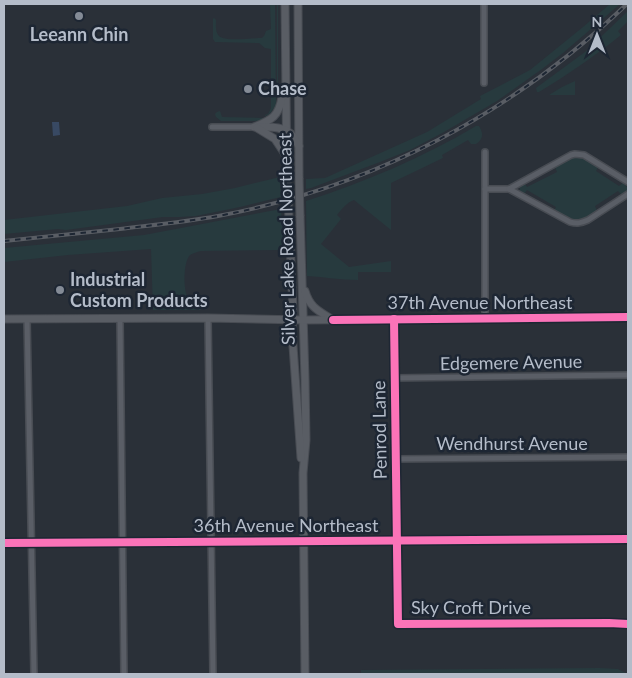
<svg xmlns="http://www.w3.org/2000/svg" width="632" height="678" viewBox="0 0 632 678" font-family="Lato,sans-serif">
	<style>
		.green { fill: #273a3e }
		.water { fill: #384963 }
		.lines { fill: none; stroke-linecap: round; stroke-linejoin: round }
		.street-casing { stroke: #484c53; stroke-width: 8 }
		.secondary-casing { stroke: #484c53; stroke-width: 9 }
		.street { stroke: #5a5e66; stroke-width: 5 }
		.secondary { stroke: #595d64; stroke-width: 7 }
		.rail-casing { stroke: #595d64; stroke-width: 4 }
		.rail { stroke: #1d2633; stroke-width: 2; stroke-dasharray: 5.5; stroke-linecap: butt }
		.secondary-bridge-casing { stroke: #484c53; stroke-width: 9; stroke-linecap: butt }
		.secondary-bridge { stroke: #595d64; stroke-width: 7 }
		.cycleway-casing { stroke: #1d2633; stroke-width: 11 }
		.cycleway { stroke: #fb73b8; stroke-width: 8 }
		.poi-dot { fill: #848b96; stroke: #1d2633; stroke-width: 2 }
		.labels { text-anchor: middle; stroke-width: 5; stroke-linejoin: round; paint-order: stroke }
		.poi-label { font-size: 18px; font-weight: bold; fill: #b4bcc9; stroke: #1d2633; text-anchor: start }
		.street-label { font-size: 18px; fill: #b4bcc9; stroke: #1d2633 }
	</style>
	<rect width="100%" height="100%" fill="#2a3038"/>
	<g class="green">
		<path d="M270,4H275L276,107L274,108L269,115L265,116V115L268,114L271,108V83L266,82L267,80H271V49L265,48L259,43L215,42L213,39V19L214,18L216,20C216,25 215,32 219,36C225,42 253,38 262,38L264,36L266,31L271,29Z"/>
		<path d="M277,4H278V102L277,106Z"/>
		<path d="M610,4H620L563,53L542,69L497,101L444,132L410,150L380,162L311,188L306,189V179L325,178L427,132L481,99L480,96L530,70L583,27Z"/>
		<path d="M628,11V21L618,31L621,35C595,56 567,75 539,92H537L536,88L585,52Z"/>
		<path d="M575,81V95H549L562,87Z"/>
		<path d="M274,109L276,110L273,114L262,121H221L216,117L215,114L217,112L220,111L222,117L265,118C270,117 272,113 274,109Z"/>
		<path d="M476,126H479C484,134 483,139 476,144H471L468,140L442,155L443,158L391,183V230L354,200C346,203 342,209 337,215L341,219L321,244L349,267L391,261V272H358V280C341,280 325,277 307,276L306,201C365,182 422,158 476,126Z"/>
		<path d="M578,157L586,159L598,167L596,171L619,186L623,183L628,188L627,191L622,195L618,191L595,206L597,211C576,224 575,222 554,211L556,207L527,190L524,194L520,191V185L524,183L527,187L557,172L555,167L572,158Z"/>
		<path d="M280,177L281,197L240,207L196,216L180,217H163L66,230L58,229L4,234V220L127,206L162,198L202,194L235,188Z"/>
		<path d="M281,209L284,250L201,251C197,252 193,253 190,255C183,262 183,291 188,298C191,302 194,303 198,304L201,310H153L151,249L68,255L4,262V248L144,235Z"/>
		<path d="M599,668L618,669L628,674H361V670Z"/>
	</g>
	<path class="water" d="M52,122H59L60,135L53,136Z"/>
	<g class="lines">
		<defs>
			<g id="street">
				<path d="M484,4V83"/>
				<path d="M212,127H254"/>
				<path d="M485,152V318"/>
				<path d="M485,189H509L571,155L575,154L584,155L628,182"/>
				<path d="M509,189L570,222C577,224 581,223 588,220L628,194"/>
				<path d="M208,318L213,674"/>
				<path d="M27,319L34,674"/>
				<path d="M120,319L124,674"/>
				<path d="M394,319L398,624L609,623L628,624"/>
				<path d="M394,378L628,375"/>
				<path d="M395,459L628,457"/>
				<path d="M4,543L628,539"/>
			</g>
			<g id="secondary">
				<path d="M285,4L287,181"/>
				<path d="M298,4L299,178"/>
				<path d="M254,127C272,120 279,116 282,97"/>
				<path d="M258,127C270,127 284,126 293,136C295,138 297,143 299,146"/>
				<path d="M257,128L275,139L285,154"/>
				<path d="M300,216L305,379L306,440L303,473L305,674"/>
				<path d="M289,219L293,309L292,332L301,458"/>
				<path d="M305,291C310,308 319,311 333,320"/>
				<path d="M4,319L208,318L303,320L628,317"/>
			</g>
		</defs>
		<use href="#street" class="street-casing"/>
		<use href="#secondary" class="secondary-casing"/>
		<use href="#street" class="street"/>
		<use href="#secondary" class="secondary"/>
		<defs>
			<path id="rail" d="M4,241C43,237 81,233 120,229C153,225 185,222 218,216C373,187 513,113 627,4"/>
		</defs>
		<use href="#rail" class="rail-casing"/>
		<use href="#rail" class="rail"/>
		<defs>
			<g id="secondary-bridge">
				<path d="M299,178L300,216"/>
				<path d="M287,181L289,219"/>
			</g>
		</defs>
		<use href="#secondary-bridge" class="secondary-bridge-casing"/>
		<use href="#secondary-bridge" class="secondary-bridge"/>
		<defs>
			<g id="cycleway">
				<path d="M394,319L398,624L609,623L628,624"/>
				<path d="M333,320L628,317"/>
				<path d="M4,543L628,539"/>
			</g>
		</defs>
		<use href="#cycleway" class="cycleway-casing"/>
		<use href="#cycleway" class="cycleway"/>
	</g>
	<g class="poi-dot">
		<circle cx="79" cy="16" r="5"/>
		<circle cx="248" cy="89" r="5"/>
		<circle cx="60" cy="290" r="5"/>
	</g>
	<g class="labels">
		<g class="poi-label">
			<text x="79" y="41" text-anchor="middle">Leeann Chin</text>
			<text x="258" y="95">Chase</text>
			<text x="70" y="286">Industrial<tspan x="70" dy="21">Custom Products</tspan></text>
		</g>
		<g class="street-label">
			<text transform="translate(287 239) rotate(-91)" y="6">Silver Lake Road Northeast</text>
			<text x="480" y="309">37th Avenue Northeast</text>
			<text transform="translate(511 363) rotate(-1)" y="6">Edgemere Avenue</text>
			<text transform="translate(380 430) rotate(-91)" y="6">Penrod Lane</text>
			<text x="512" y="450">Wendhurst Avenue</text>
			<text x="286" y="532">36th Avenue Northeast</text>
			<text x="471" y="614">Sky Croft Drive</text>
		</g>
	</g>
	<rect width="632" height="678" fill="none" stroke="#b4bcc9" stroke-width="10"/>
	<g transform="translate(597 35)" stroke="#1d2633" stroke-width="4" paint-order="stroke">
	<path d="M0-4L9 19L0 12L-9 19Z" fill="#b4bcc9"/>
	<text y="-8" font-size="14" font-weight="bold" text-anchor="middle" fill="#b4bcc9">N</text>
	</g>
</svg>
